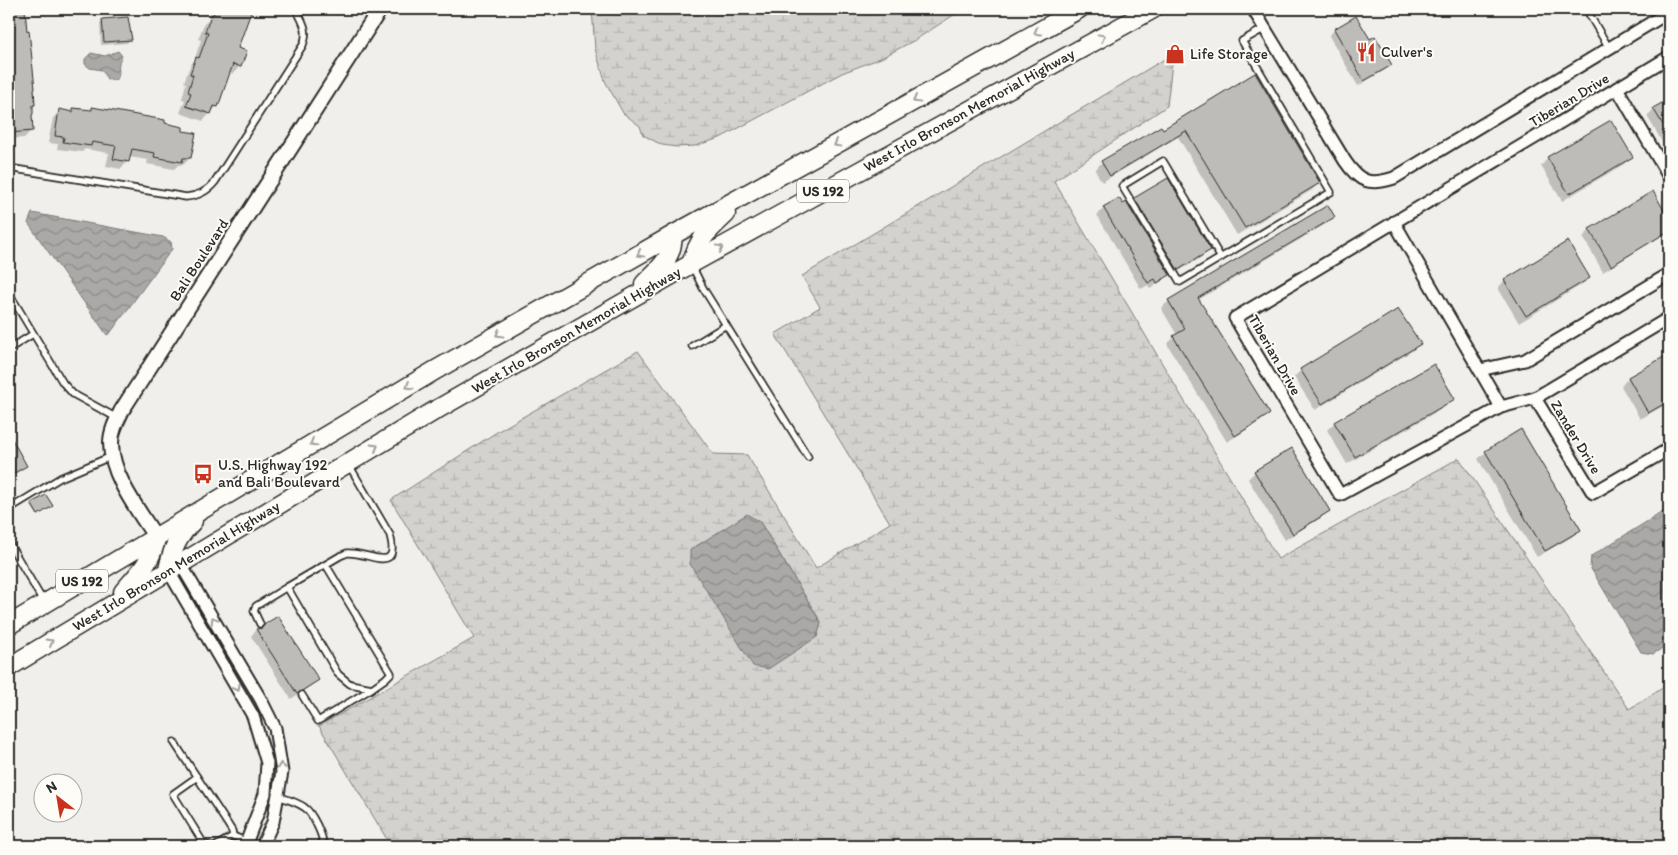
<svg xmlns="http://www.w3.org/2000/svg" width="1678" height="855" viewBox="0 0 1678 855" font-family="Itim,sans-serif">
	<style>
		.wetland { fill: url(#wetland-marsh); stroke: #7f7e7d; fill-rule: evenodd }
		.water { fill: url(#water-waves); stroke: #777775 }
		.shadow { fill: #0003 }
		.building { fill: #bdbcb8; stroke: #2b2b2b }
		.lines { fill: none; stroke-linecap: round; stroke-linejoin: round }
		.service-casing { stroke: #2b2b2b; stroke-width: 9 }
		.minor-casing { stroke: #2b2b2b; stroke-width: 15 }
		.tertiary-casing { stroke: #2b2b2b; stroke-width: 18 }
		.trunk-casing { stroke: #2b2b2b; stroke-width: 21 }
		.service { stroke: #fdfcf7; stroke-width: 5.5 }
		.minor { stroke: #fdfcf7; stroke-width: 11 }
		.tertiary { stroke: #fdfcf7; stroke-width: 14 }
		.trunk { stroke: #fdfcf7; stroke-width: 18 }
		.oneway { stroke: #9e9e9b }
		.labels { text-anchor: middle; stroke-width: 4; stroke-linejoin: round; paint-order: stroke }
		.shield { fill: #fdfcf7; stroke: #6a6a68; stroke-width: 1 }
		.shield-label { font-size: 14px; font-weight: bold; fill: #2b2b2b }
		.poi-label { font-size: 15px; fill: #2b2b2b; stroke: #fdfcf7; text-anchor: start }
		.street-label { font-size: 15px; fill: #2b2b2b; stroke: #fdfcf7 }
	</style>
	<defs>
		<pattern id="wetland-marsh" width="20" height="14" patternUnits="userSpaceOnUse" patternTransform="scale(1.25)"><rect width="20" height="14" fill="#d3d2cf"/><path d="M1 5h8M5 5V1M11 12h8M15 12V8" fill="none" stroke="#b5b4b2"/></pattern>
		<pattern id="water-waves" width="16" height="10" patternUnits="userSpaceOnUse" patternTransform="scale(1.25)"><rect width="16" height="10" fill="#aaa9a7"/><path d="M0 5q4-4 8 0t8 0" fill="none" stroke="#8b8a88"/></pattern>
	</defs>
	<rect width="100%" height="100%" fill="#f0efeb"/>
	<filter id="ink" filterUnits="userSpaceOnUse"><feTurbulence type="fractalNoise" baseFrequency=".02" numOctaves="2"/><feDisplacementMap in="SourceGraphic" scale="10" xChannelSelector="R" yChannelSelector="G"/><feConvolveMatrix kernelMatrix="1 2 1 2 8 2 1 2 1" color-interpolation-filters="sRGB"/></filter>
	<g filter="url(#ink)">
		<g class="wetland">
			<path d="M592,9H963L915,40L881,58L842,73L720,138L695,146L677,147L662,145L643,135L640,126L623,113L605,81L595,49Z"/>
			<path d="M1173,54L1167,106L1054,181L1278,559L1459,458L1629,709L1669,684V846H391L319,726L474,638L391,500L500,430L638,351L713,454L747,455L816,568L890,523L775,334L820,307L802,276ZM760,522L821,622L817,637Z"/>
		</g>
		<g class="water">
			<path d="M118,51L122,56C121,58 119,61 119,63C117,69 124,84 107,79L102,70L90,68L85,64V59L91,53L105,56Z"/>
			<path d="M32,213L163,237L171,242L172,249L111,332L107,335L28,223Z"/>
			<path d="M1669,508V644L1653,654L1641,652L1590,567L1591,556Z"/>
			<path d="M747,514L760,522L821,623L817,637L768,669L753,666L690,564V550Z"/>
		</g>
		<g class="shadow">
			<path d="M9,9H24L31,106V131L24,138L9,139Z"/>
			<path d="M212,9H251L237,49L240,66L233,74L229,72L217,106L203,121L180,113L185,100L182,99L186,83L184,82L190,66L194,61L201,40L198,39L204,24L208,20Z"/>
			<path d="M1356,17L1370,41L1390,64L1385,70L1358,86L1329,36L1334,30Z"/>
			<path d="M103,20L130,40L127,43L101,45L100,23Z"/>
			<path d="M1255,75L1319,183L1312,190L1237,235L1178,137L1102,182L1095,170L1102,162L1162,130Z"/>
			<path d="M1669,100V151L1668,152L1647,116L1654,109Z"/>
			<path d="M93,109L164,124L190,158L183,165H178L174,169L147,164L148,160L129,157L128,161L120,169L106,166L109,153L85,149L82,152L57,149L58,144L48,143L53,118L60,111L71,112L74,110L90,111Z"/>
			<path d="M1631,156L1624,164L1562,201L1541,166L1548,158Z"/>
			<path d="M1653,193L1669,221V231L1603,272L1583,237L1590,230Z"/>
			<path d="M1135,199L1209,250L1202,257L1171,276L1169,274L1161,282L1150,289L1148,285L1141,289L1097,215L1104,208L1127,206Z"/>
			<path d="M1327,207L1333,217L1326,224L1198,300L1268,414L1261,421L1227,442L1167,344L1177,335L1161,308L1169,301Z"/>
			<path d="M1589,278L1581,285L1519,323L1498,288L1505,280Z"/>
			<path d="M1419,344L1412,351L1315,410L1294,377L1301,370Z"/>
			<path d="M1669,355V403L1640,419L1621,386L1628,378Z"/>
			<path d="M1433,365L1453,398L1446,406L1347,464L1327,430L1334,423Z"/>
			<path d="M10,439L25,466L20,471L9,477V440Z"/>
			<path d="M1486,452L1579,529L1572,537L1537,557L1478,459Z"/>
			<path d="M1255,472L1328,511L1321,518L1285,540L1248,479Z"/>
			<path d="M32,504L50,508L37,515L31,506Z"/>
			<path d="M256,630H261L317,680L312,685L291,699L251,636Z"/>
		</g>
		<g class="building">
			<path d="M9,9H25L27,31L29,30L35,89H34L35,105H33V114L32,115L33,131L9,133Z"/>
			<path d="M216,9H252L238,48L247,51L241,67L233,64L218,107L214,106L211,114L186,106L191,93L188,92L193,75L190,74L196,57L199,58L208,33L205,32L211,15H213Z"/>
			<path d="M1356,16L1370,39L1375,36L1392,65L1364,81L1334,29Z"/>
			<path d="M128,17L132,40L104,42L102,19Z"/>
			<path d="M1255,73L1320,183L1245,228L1186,131L1110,176L1101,161L1161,126L1163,129Z"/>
			<path d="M1669,99V135L1653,108Z"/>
			<path d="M92,107L165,120V123L183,127V131L196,133L191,158H183L182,162L154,157L155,153L132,149L129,162L113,159L116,146L92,142L91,146L63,142L64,137L55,136L59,109L73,112V108L92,110Z"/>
			<path d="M1611,120L1633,157L1569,194L1547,157Z"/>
			<path d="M1168,178L1211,250L1178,270L1134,198Z"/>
			<path d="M1653,191L1669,219V231L1611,266L1589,229Z"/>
			<path d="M1119,198L1123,204L1126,202L1170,275L1157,283L1155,279L1148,283L1103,207Z"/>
			<path d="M1328,205L1335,217L1198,298L1270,414L1235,436L1173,336L1185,329L1168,300Z"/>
			<path d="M1568,241L1590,278L1526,316L1504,280Z"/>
			<path d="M1398,309L1421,344L1322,404L1300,369Z"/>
			<path d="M1669,354V401L1648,413L1628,377Z"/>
			<path d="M1434,364L1455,399L1355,457L1334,422Z"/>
			<path d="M1521,429L1581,530L1545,551L1485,451Z"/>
			<path d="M9,434L27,466L9,476Z"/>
			<path d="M1292,448L1330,511L1293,534L1254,471Z"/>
			<path d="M46,495L53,506L38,515L31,503Z"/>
			<path d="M278,616L319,680L297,694L256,629L262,628L265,624Z"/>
		</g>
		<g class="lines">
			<defs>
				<g id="service">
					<path d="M1586,9L1609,48"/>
					<path d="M9,168L186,197C198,196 207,192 215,182L303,45C309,31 303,22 296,9"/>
					<path d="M1221,258L1163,161L1122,186L1180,282L1331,192L1242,41L1265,28"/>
					<path d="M692,266L703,288L808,457"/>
					<path d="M9,293L63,383L73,394L117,418"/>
					<path d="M692,346L726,325"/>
					<path d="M9,349L33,334"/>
					<path d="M9,509L60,478L112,456"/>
					<path d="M9,543L43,601"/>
					<path d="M326,565L391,673L385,679L372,688L350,684L338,674L287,587L340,556C342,555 345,554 347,553C367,551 401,576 390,535L349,465"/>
					<path d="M260,624L254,611L256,606L287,587"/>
					<path d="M302,695L318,721L371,689"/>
					<path d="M174,742L227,823L232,831L233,836L257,846"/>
					<path d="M197,777L173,794L204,844L210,846"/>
					<path d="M278,796C286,799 297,802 304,807C312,812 324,837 323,846"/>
					<path d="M216,846L233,836"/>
				</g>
				<g id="minor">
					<path d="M1253,9L1345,161C1359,182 1369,186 1394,178L1669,12"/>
					<path d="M1669,57L1235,318L1340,495L1501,407L1535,398L1669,318"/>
					<path d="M1617,88L1669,177"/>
					<path d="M1394,222L1501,407"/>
					<path d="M1480,370L1525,360L1669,274"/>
					<path d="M1535,398L1593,493L1669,449"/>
					<path d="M180,563L261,700L275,728L282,772L273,822L262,846"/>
					<path d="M168,570L253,716L267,763L265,794L245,846"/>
				</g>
				<path id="tertiary" d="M156,538C139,511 111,476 111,443C111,431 117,420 122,410L380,9"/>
				<g id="trunk">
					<path d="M691,264C699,238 707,232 726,214"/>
					<path d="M644,284C660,267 672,260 673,235"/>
					<path d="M168,570C172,549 178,536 193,521"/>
					<path d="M123,592C138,574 152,562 156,538"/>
					<path d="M9,625L434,371L673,235L1079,9"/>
					<path d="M9,667L436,410L691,264L1153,9"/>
				</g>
			</defs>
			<use href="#service" class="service-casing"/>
			<use href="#minor" class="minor-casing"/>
			<use href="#tertiary" class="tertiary-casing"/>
			<use href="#trunk" class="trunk-casing"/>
			<use href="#service" class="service"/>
			<use href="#minor" class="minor"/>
			<use href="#tertiary" class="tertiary"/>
			<use href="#trunk" class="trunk"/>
		</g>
		<defs><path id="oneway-chevron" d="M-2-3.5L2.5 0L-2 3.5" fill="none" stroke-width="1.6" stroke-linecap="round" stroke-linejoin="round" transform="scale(1.25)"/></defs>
		<g class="oneway">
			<use href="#oneway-chevron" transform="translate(1037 32) rotate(151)"/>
			<use href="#oneway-chevron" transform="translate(1102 37) rotate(-29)"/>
			<use href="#oneway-chevron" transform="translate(916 100) rotate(151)"/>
			<use href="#oneway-chevron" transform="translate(837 144) rotate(151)"/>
			<use href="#oneway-chevron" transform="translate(720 248) rotate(-29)"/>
			<use href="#oneway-chevron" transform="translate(640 254) rotate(151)"/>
			<use href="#oneway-chevron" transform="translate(499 334) rotate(150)"/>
			<use href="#oneway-chevron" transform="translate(409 386) rotate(149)"/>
			<use href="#oneway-chevron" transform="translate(313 443) rotate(149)"/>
			<use href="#oneway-chevron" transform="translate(375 447) rotate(-31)"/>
			<use href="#oneway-chevron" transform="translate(214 620) rotate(-121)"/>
			<use href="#oneway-chevron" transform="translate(50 642) rotate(-31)"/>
			<use href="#oneway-chevron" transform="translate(237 688) rotate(60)"/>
			<use href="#oneway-chevron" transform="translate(281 766) rotate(-97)"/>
		</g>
	</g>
	<defs>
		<symbol id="restaurant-bare" viewBox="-9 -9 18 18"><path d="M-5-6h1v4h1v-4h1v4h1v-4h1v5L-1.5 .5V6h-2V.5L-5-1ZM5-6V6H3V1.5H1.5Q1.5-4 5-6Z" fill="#c8321e" stroke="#fdfcf7" stroke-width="2.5" paint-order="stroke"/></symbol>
		<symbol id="shop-bare" viewBox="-9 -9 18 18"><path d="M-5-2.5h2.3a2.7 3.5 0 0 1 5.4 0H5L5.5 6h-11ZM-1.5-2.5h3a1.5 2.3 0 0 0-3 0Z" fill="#c8321e" stroke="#fdfcf7" stroke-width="2.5" paint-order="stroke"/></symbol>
		<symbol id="bus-bare" viewBox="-9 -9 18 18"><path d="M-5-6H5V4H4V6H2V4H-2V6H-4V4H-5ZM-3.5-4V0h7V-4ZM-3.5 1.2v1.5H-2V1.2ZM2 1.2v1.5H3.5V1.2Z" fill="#c8321e" stroke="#fdfcf7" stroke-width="2.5" paint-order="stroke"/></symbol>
	</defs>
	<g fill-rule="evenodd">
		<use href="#restaurant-bare" x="1352" y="38" width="28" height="28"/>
		<use href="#shop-bare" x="1161" y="40" width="28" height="28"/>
		<use href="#bus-bare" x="189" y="460" width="28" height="28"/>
	</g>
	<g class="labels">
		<g class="shield">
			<rect x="797" y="179.5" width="52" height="23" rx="4"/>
			<rect x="56" y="569.5" width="52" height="23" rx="4"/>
		</g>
		<g class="shield-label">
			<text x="823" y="196">US 192</text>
			<text x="82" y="586">US 192</text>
		</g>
		<g class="poi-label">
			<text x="1381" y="57">Culver's</text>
			<text x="1190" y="59">Life Storage</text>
			<text x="218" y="470">U.S. Highway 192<tspan x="218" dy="17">and Bali Boulevard</tspan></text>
		</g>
		<g class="street-label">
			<text transform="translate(1569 100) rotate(-31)" y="5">Tiberian Drive</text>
			<text transform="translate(969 110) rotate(-29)" y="5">West Irlo Bronson Memorial Highway</text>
			<text transform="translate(199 260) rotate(-57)" y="5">Bali Boulevard</text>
			<text transform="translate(576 330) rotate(-30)" y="5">West Irlo Bronson Memorial Highway</text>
			<text transform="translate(1275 355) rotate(60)" y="5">Tiberian Drive</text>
			<text transform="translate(1576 437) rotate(59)" y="5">Zander Drive</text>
			<text transform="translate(176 566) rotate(-31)" y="5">West Irlo Bronson Memorial Highway</text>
		</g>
	</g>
	<rect width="1678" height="855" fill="none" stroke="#fdfcf7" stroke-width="30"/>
	<rect x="15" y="15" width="1648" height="825" fill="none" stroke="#2b2b2b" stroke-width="2" filter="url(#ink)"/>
	<g transform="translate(58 798) rotate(329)"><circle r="24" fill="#fdfcf7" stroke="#a9a8a5"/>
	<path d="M0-4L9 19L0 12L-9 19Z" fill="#c8321e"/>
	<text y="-8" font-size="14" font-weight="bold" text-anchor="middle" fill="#2b2b2b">N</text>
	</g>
</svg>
